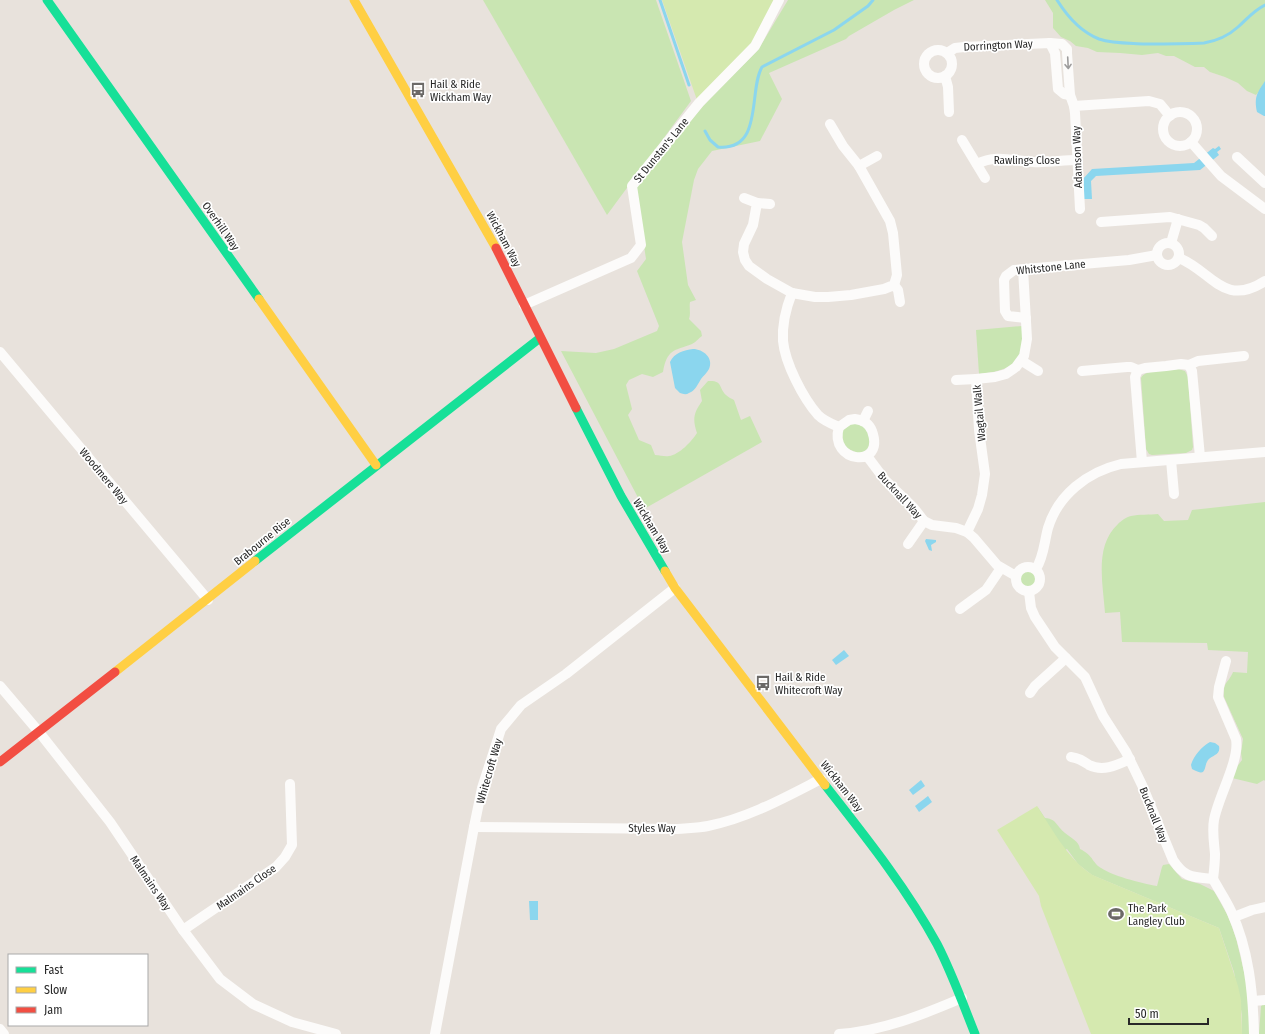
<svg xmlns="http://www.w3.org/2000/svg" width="1265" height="1034" viewBox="0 0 1265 1034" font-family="'Fira Sans Condensed',sans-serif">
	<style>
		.green { fill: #c9e5b2 }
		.pitch { fill: #d5e9af }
		.water { fill: #8bd6ee }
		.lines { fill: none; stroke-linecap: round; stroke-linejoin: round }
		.stream { stroke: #8bd6ee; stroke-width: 3 }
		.street { stroke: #fcfbfa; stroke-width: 10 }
		.fast { stroke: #16e098; stroke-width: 9 }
		.slow { stroke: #ffcf43; stroke-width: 9 }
		.jam { stroke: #f24e42; stroke-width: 9 }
		.oneway { stroke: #9d9c9c }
		.labels { text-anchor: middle; stroke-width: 3.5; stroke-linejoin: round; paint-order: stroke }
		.street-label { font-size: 11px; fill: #282828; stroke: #fff }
		.poi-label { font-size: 11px; fill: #282828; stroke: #fff; text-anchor: start }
	</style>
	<rect width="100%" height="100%" fill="#e8e2dc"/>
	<g class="green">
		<path d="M483,0H656L691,101L607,215Z"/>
		<path d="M788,0H914L894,10L849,36L846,39L769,73L782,99L760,141L712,151L698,169L694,180L682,242L688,285L696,300L690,302C689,308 691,313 689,319L701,331L702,336C699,338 696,342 692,344C674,351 667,349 663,372L653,377L642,374L629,380L626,385L632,409L628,415L639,440L651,445L655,455C660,455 665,457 669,456C679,455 692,441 697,433C692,418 694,413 702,401L700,390L708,381C723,380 718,387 726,395C728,397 732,399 734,400L741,420L750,416L762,442L644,509L561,351L596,353L614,349L657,331L659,326L637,271L646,259L635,186L704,105L758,50Z"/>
		<path d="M1045,0H1265V84L1256,95L1247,91L1238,83L1225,77L1210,72L1204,67H1195L1174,56H1166L1158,53L1142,55L1120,53L1097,52L1088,48L1076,46L1070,41L1061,37L1053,28V13Z"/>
		<path d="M1022,326C1025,362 1014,370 979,374L976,330Z"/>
		<path d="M1178,369L1185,371L1188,377L1193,447L1192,450L1186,453L1152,455L1149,454L1146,449L1141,378C1145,369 1168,370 1178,369Z"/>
		<path d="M852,423H856L867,428L870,441L868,449L860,454L844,447L841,432Z"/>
		<path d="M1265,502V781L1264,780L1257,784L1232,778L1236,768L1242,760L1241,753L1243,739L1224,697C1223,681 1228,684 1233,672L1247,673L1248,652L1208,650L1207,643L1122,642L1120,612L1105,613C1103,584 1094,546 1118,524C1121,521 1126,517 1131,516C1139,514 1150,515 1158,514L1164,521L1188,520L1192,510Z"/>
		<circle cx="1028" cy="579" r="8"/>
		<path d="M1037,806L1045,818C1048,818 1051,819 1054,821C1058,825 1061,830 1065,833C1071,838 1079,841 1080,849C1092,855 1091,859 1098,866C1111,876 1141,883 1157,886L1162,867L1163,865L1169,864L1182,879L1200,884L1214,891L1228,916L1236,938L1246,980L1249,1006V1034H1242V1015L1234,972L1219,928L1092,875L1078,864L1067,849L1053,857Z"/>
		<path d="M1265,1003V1034H1259L1261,1006Z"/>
	</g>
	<g class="pitch">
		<path d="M662,0H777L752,45L697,100Z"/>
		<path d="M1037,806C1052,829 1072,866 1097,877L1219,928L1238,986L1241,1000L1242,1034H1091L1041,906L1039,896L997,830Z"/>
	</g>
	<g class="water">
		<path d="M1265,81V116H1264L1257,112C1254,97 1257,93 1265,81Z"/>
		<path d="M1219,146L1221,149L1217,152L1219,155L1200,170L1096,176L1091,181L1092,199H1084L1083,179L1092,169L1194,163L1213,148L1215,149Z"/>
		<path d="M693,349C703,349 714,358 709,369C707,373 703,376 701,379C698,384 695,391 689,393C686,395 683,394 680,393L675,388L670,362C674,353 684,350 693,349Z"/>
		<path d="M926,539L936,540V542L931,545L932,551L929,550L925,541Z"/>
		<path d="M844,650L849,656L836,665L832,660Z"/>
		<path d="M1210,742L1215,743L1219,746C1221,755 1212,755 1208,760C1203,767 1208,778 1192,769L1191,765C1193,757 1202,746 1210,742Z"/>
		<path d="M921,780L925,786L913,795L909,790Z"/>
		<path d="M928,796L932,802L919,812L915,806Z"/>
		<path d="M538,901V920H530L529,901Z"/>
	</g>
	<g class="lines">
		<g class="stream">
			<path d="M660,0L689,85"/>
			<path d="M1057,0C1067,16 1081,32 1099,39C1114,44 1130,43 1145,44C1165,44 1184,44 1204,43C1216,41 1228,36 1238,27C1247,19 1254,10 1265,5"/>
			<path d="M705,131L710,140L718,147C764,151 748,91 762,67L834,30L868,6L873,0"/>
		</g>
		<g class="street">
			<path d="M1050,43L1055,53L1058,89L1064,94L1070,95"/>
			<circle cx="938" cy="64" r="14"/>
			<path d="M947,53L955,48L964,47L1050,43L1062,44L1067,49V53L1070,95L1074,106L1075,113L1080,209"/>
			<path d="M945,76L948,87L949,112"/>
			<path d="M1074,106L1149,101L1160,104L1170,116"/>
			<circle cx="1180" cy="129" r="17"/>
			<path d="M962,140L985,178"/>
			<path d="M1191,142L1221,176L1265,209"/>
			<path d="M1237,157L1265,183"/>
			<path d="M977,164C996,154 1013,161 1033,162C1047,163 1063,160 1077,160"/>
			<path d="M859,166L877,156"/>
			<path d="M744,198L757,203L753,225L744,244L743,252L745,260L749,266L767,279L792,293L815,297H828L851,295L884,289L894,285L897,275L893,233L890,221L859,166L843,146L830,124"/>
			<path d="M757,203L770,204"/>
			<path d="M1101,222L1170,217L1199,225L1204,228L1212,236"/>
			<circle cx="1168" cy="254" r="11"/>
			<path d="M1171,243L1178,219"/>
			<path d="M1179,258C1212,271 1223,308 1265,281"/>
			<path d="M894,285L898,290L900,302"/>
			<path d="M792,293C786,308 782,324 783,341C785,363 803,398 818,415C824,421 832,424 839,427"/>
			<path d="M524,305L631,258L641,245L632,186L699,103L755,46L779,0"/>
			<path d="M1026,318L1008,316L1005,311L1004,280L1006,276L1014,270L1129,260L1157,255"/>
			<path d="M0,352L208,600"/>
			<path d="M1022,361L1038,371"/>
			<path d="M1189,365L1192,371L1200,457"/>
			<path d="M1082,371L1127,367H1131L1138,370"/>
			<path d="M956,380L976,379"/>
			<path d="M855,419C863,420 869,423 872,431C886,470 828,463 839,427L849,420Z"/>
			<path d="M863,421L868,411"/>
			<path d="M867,456L885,480L913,507L924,521L932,525L956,528L967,532L974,538L997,565L1016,576"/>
			<path d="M1171,460L1174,494"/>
			<path d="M1142,462L1135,377L1138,370L1145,368L1166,366L1181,364L1189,365L1198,361L1244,356"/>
			<path d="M967,532L978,509L982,495L985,474L979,430L976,379L995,377L1006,374L1016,367L1024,356L1027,339L1023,269"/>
			<path d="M908,544L924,521"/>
			<circle cx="1028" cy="579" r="12"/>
			<path d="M1036,569C1044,556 1044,543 1048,528C1058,495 1087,472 1121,464L1265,452"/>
			<path d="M1029,592L1031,608L1035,617L1055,647L1085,677L1103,716L1126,752L1142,785L1173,860C1185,878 1192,877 1213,879"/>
			<path d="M960,609L986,590L1001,568"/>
			<path d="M0,686L39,732L110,822L183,930L220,979L253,1004L292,1022L336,1034"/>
			<path d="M1030,693L1035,686L1066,658"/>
			<path d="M1071,757C1079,758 1083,761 1089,765C1103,772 1117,765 1130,759"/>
			<path d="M474,827L677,829C687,828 698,828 708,826C748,818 784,798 821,779"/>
			<path d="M1213,879C1214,871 1215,862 1215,854C1214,842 1212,831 1214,820C1218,797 1240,760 1236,739L1218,697L1219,687L1226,661"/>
			<path d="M1213,879C1219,890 1226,900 1231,911C1249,950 1253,992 1254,1034"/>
			<path d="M1234,917L1252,910L1265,907"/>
			<path d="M183,930L276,867L285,857L292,845L290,784"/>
			<path d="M1253,1001L1265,1000"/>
			<path d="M0,1029L4,1034"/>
			<path d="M435,1034L474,827L482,788L501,729L521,705L566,674L675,588"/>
			<path d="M839,1034C882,1031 922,1015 962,998"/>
		</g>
		<g class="fast">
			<path d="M47,0L259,299"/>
			<path d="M576,408L621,496L665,571"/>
			<path d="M255,561L540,338"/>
			<path d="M825,785C865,836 906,887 937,944C952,973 963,1004 975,1034"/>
		</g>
		<g class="slow">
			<path d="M354,0L496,248"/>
			<path d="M259,299L376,465"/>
			<path d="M665,571L675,588L825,785"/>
			<path d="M115,672L255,561"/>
		</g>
		<g class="jam">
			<path d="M496,248L576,408"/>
			<path d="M0,762L115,672"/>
		</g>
	</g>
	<defs><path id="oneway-shaft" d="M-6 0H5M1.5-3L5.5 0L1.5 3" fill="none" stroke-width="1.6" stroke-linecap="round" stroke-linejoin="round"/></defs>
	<use class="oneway" href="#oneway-shaft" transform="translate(1068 63) rotate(87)"/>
	<defs>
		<symbol id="bus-bare" viewBox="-9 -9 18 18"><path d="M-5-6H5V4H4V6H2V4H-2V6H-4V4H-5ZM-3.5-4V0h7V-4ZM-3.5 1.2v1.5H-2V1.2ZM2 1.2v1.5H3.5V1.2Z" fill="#6b6967" stroke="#fff" stroke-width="2.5" paint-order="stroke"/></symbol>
		<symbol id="stadium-bare" viewBox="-9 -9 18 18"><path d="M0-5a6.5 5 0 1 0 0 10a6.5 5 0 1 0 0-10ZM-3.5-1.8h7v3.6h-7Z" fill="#6b6967" stroke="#fff" stroke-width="2.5" paint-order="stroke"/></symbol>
	</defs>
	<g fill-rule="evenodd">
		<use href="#bus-bare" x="407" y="79" width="22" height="22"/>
		<use href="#bus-bare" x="752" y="672" width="22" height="22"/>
		<use href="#stadium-bare" x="1105" y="903" width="22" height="22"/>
	</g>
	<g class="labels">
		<g class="street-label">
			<text transform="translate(998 45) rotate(-3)" y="4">Dorrington Way</text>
			<text transform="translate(661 150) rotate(-51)" y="4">St Dunstan's Lane</text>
			<text transform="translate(1077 157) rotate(-92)" y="4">Adamson Way</text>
			<text x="1027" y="164">Rawlings Close</text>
			<text transform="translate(221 226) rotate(55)" y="4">Overhill Way</text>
			<text transform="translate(504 239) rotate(62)" y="4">Wickham Way</text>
			<text transform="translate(1051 267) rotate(-6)" y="4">Whitstone Lane</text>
			<text transform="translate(979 413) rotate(-95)" y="4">Wagtail Walk</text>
			<text transform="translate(104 476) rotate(50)" y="4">Woodmere Way</text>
			<text transform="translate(900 495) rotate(47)" y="4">Bucknall Way</text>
			<text transform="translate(652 526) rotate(59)" y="4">Wickham Way</text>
			<text transform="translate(262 541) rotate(-39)" y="4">Brabourne Rise</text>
			<text transform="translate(489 771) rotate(-74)" y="4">Whitecroft Way</text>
			<text transform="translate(842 786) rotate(52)" y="4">Wickham Way</text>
			<text transform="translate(1154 815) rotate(68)" y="4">Bucknall Way</text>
			<text x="652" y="832">Styles Way</text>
			<text transform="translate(151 883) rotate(56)" y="4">Malmains Way</text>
			<text transform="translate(246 887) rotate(-35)" y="4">Malmains Close</text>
		</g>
		<g class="poi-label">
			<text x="430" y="88">Hail &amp; Ride<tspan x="430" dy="13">Wickham Way</tspan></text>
			<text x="775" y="681">Hail &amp; Ride<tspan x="775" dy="13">Whitecroft Way</tspan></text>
			<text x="1128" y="912">The Park<tspan x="1128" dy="13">Langley Club</tspan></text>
		</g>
	</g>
	<rect x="8" y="954" width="140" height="72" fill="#ffffff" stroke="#a9a9a9"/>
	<rect x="16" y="967" width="20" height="6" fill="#16e098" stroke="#a9a9a9"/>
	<text x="44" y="974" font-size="12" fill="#282828">Fast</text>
	<rect x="16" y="987" width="20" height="6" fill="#ffcf43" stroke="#a9a9a9"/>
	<text x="44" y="994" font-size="12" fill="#282828">Slow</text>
	<rect x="16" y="1007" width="20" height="6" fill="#f24e42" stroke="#a9a9a9"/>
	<text x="44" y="1014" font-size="12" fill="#282828">Jam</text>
	<path d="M1129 1018v6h79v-6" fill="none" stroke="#282828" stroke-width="2"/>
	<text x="1135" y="1018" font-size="12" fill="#282828" stroke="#ffffff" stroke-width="3" paint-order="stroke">50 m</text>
</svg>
